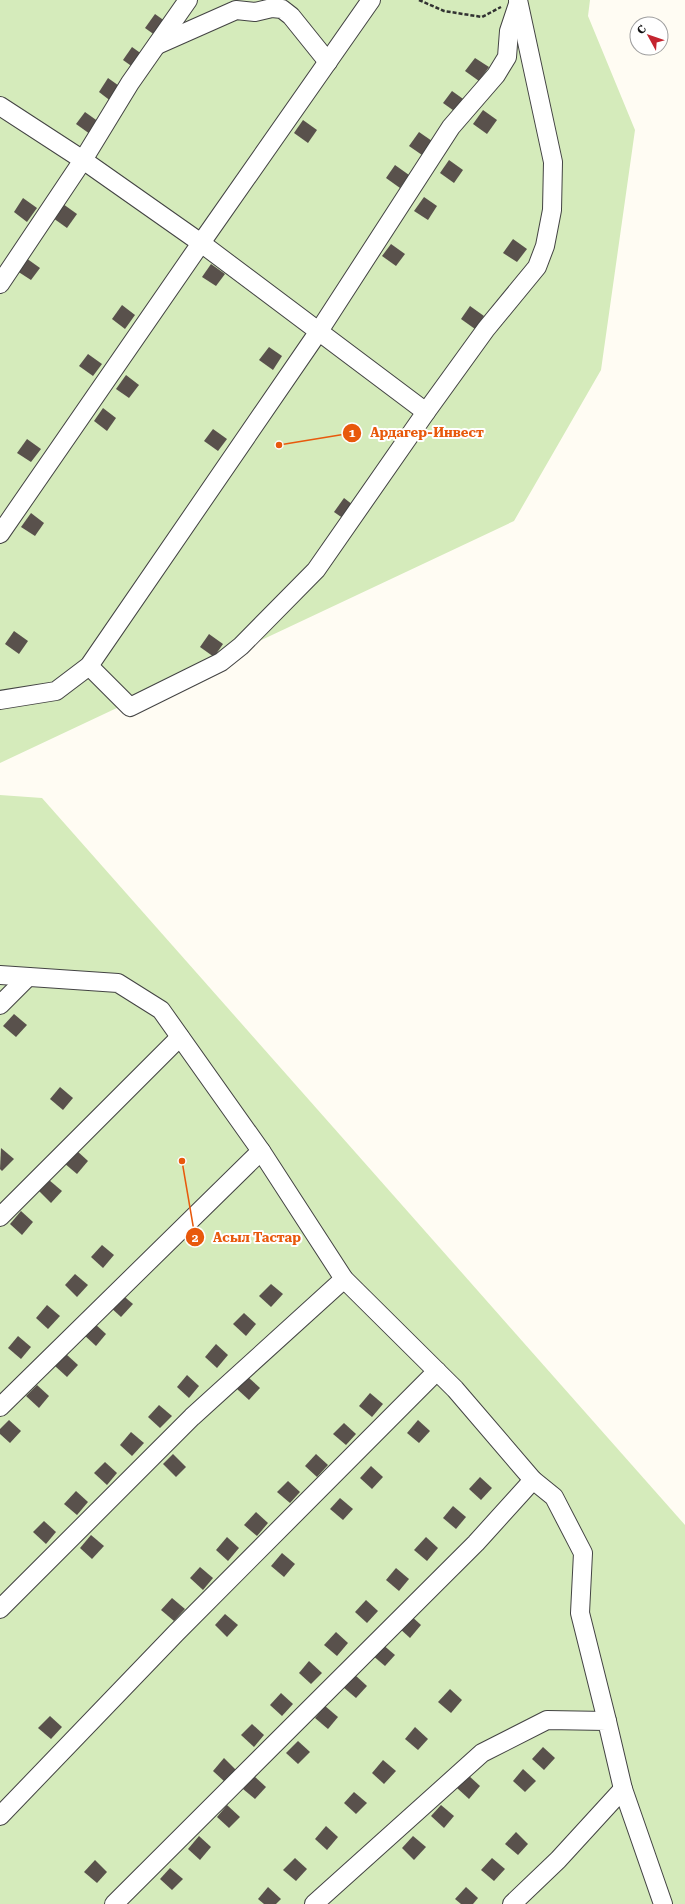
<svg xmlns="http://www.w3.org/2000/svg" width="685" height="1904" viewBox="0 0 685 1904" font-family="'Roboto Serif',serif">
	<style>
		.green { fill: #d5ebbb }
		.building { fill: #59514c }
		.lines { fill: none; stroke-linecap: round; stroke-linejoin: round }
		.minor-casing { stroke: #434343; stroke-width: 20 }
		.path { stroke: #323232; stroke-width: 2.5; stroke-dasharray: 4 2; stroke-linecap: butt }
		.minor { stroke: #fff; stroke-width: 18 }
		.leader { fill: none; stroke: #e8590c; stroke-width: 1.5 }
		.callout-dot { fill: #e8590c; stroke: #fff; stroke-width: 1.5 }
		.mark-label { font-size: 12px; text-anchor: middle; font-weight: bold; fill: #fff }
		.callout-label { font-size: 13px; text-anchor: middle; font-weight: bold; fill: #e8590c; stroke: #fff; stroke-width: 4; stroke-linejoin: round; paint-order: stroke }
	</style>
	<rect width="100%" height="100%" fill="#fffcf3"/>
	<g class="green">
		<path d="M0,0H590L588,16L635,130L601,370L514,521L0,763Z"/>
		<path d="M0,795L42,798L685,1525V1904H0Z"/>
	</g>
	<g class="building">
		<path d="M155,14L169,24L159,38L145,28Z"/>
		<path d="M132,47L146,57L137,70L123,60Z"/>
		<path d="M475,58L489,67L479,81L465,71Z"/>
		<path d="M108,78L122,88L112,102L99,92Z"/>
		<path d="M452,91L466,101L457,113L443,103Z"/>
		<path d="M483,110L497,120L487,134L473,124Z"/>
		<path d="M85,112L99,122L90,134L76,124Z"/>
		<path d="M303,120L317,130L308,143L294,133Z"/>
		<path d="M419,132L432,141L422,155L409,146Z"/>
		<path d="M449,160L463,170L454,183L440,173Z"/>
		<path d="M395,165L409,175L400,188L386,178Z"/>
		<path d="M424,197L437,206L428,220L414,211Z"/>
		<path d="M23,198L37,208L27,222L14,212Z"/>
		<path d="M63,204L77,214L67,228L53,218Z"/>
		<path d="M513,239L527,249L517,262L503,253Z"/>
		<path d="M391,244L405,254L396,266L382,256Z"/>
		<path d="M26,258L40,268L31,280L17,271Z"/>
		<path d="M211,264L225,274L216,286L202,277Z"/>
		<path d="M122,305L135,315L125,329L112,319Z"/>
		<path d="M470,306L484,316L475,329L461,319Z"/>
		<path d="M269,347L282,356L273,370L259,360Z"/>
		<path d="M88,354L102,364L93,376L79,366Z"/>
		<path d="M126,375L139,385L129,398L116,389Z"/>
		<path d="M103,408L116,418L107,431L94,421Z"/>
		<path d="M213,429L227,439L218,451L204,441Z"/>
		<path d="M27,439L41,449L31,462L17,453Z"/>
		<path d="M344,498L357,508L347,521L334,512Z"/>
		<path d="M31,513L44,523L35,536L21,527Z"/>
		<path d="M14,631L28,641L19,654L5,644Z"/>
		<path d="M209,634L223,644L214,657L200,647Z"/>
		<path d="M14,1014L27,1025L16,1037L3,1026Z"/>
		<path d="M60,1087L73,1098L63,1110L50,1099Z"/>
		<path d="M1,1148L14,1159L2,1171L0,1169Z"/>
		<path d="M76,1150L88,1161L77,1174L64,1163Z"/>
		<path d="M49,1180L62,1191L51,1203L39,1191Z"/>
		<path d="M21,1211L33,1222L22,1235L10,1224Z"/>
		<path d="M102,1245L114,1255L103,1268L91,1257Z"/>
		<path d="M75,1274L88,1285L77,1297L65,1285Z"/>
		<path d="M271,1284L283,1294L271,1307L259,1296Z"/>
		<path d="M120,1293L133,1304L121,1317L109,1306Z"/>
		<path d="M47,1305L60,1316L48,1329L36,1318Z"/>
		<path d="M244,1313L256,1324L246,1336L233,1324Z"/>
		<path d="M94,1323L106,1334L96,1346L83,1334Z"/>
		<path d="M18,1336L31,1347L21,1359L8,1348Z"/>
		<path d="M216,1344L228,1355L217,1368L205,1357Z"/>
		<path d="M66,1354L78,1365L67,1377L55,1366Z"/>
		<path d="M187,1375L199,1386L189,1398L177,1387Z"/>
		<path d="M248,1377L260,1388L249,1400L237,1389Z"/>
		<path d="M37,1385L49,1396L39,1408L26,1396Z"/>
		<path d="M370,1393L383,1404L372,1417L359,1406Z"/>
		<path d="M159,1405L172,1416L160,1428L148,1417Z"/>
		<path d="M9,1420L21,1431L10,1443L0,1434V1429Z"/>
		<path d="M418,1420L430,1431L419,1443L407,1433Z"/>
		<path d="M344,1423L356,1434L346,1445L333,1434Z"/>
		<path d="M131,1432L144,1443L132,1456L120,1445Z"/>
		<path d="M173,1454L186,1467L176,1477L163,1464Z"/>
		<path d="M316,1454L328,1465L317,1477L305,1466Z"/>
		<path d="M105,1462L117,1473L107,1485L94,1473Z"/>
		<path d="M371,1466L383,1477L372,1489L360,1478Z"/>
		<path d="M480,1477L492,1488L481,1500L469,1489Z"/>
		<path d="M288,1481L300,1492L290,1503L277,1492Z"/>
		<path d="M76,1491L88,1502L77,1515L64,1504Z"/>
		<path d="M340,1498L353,1509L343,1520L330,1509Z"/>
		<path d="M453,1506L466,1517L456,1529L443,1518Z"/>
		<path d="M256,1512L268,1523L257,1536L244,1525Z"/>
		<path d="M44,1521L56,1532L46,1544L33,1532Z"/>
		<path d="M91,1535L104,1546L92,1559L80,1548Z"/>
		<path d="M227,1537L239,1548L228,1561L216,1550Z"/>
		<path d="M426,1537L438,1548L427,1561L414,1550Z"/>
		<path d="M282,1553L295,1564L284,1577L271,1566Z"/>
		<path d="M200,1567L213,1578L203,1590L190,1578Z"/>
		<path d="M396,1568L409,1579L399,1591L386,1580Z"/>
		<path d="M172,1598L185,1609L174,1621L161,1610Z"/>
		<path d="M366,1600L378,1611L367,1623L355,1612Z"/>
		<path d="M225,1614L238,1625L227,1637L215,1625Z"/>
		<path d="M409,1614L421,1625L410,1638L398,1627Z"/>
		<path d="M336,1632L348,1643L337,1656L324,1645Z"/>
		<path d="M382,1644L395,1655L385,1666L372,1655Z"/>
		<path d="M309,1661L322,1673L311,1684L299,1673Z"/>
		<path d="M355,1675L367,1686L356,1698L343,1687Z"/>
		<path d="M450,1689L462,1700L451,1713L438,1702Z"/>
		<path d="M281,1693L293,1704L282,1716L270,1705Z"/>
		<path d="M325,1706L338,1717L328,1729L315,1718Z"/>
		<path d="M50,1716L62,1727L51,1739L38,1728Z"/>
		<path d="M252,1724L264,1735L254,1747L241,1735Z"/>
		<path d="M415,1727L428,1739L418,1750L405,1739Z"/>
		<path d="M298,1741L310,1752L298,1764L286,1753Z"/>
		<path d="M543,1747L555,1758L544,1770L532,1759Z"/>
		<path d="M224,1758L236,1770L225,1782L213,1771Z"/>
		<path d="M383,1760L396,1771L384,1784L372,1773Z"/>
		<path d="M523,1769L536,1781L525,1792L513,1781Z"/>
		<path d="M468,1775L480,1786L469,1799L457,1788Z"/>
		<path d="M254,1776L266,1787L255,1799L243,1789Z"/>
		<path d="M354,1792L367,1803L356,1814L344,1803Z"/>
		<path d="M227,1805L240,1817L229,1828L217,1817Z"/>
		<path d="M441,1805L454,1816L444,1828L431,1816Z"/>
		<path d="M326,1826L338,1837L327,1850L315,1839Z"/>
		<path d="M516,1832L528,1844L518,1855L505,1844Z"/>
		<path d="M199,1836L211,1847L200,1860L188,1849Z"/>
		<path d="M413,1836L426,1847L414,1860L402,1848Z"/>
		<path d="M295,1858L307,1869L296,1881L283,1870Z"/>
		<path d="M492,1858L505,1869L494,1881L481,1870Z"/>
		<path d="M95,1860L107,1872L97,1883L84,1872Z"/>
		<path d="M170,1868L183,1879L172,1890L160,1879Z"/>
		<path d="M268,1887L281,1899L276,1904H264L258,1899Z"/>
		<path d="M466,1887L478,1898L473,1904H461L455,1899Z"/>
	</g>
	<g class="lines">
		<defs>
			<g id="minor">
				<path d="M157,45L236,10L255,12L272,8L282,9L291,16L328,62"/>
				<path d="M0,106L83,160L201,243L426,412"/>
				<path d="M0,284L83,160L130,83L188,0"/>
				<path d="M0,534L201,243L371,0"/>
				<path d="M89,666L130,707L221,662L241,646L316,570L426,412L486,329L537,267L545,246L552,210L553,162L518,0"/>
				<path d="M0,700L56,691L89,666L319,331L451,127L496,75L507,57L509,31L518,4"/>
				<path d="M0,975L118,983L161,1010L261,1151L344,1279L455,1389L533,1480"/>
				<path d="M0,1005L28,977"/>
				<path d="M0,1217L180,1037"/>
				<path d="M0,1407L261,1151"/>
				<path d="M0,1609L192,1417L344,1279"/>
				<path d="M0,1816L176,1633L437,1371"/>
				<path d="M114,1904L476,1543L533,1480L554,1497L583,1553L580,1613L607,1721"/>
				<path d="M314,1904L482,1753L547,1720L607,1721L623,1789"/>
				<path d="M512,1904L558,1860L623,1789L663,1904"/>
			</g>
		</defs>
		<use href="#minor" class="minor-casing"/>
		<path class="path" d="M419,0L444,11L482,17L501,7"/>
		<use href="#minor" class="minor"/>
	</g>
	<path class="leader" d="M279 445L352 433M182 1161L195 1237"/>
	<g class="callout-dot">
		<circle cx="279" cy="445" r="4"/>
		<circle cx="182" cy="1161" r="4"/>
		<circle cx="352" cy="433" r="10"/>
		<circle cx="195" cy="1237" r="10"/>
	</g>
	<g class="mark-label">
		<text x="352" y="437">1</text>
		<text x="195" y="1242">2</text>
	</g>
	<g class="callout-label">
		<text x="427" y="437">Ардагер-Инвест</text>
		<text x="257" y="1242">Асыл Тастар</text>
	</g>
	<g transform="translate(649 36) rotate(310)"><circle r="19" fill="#ffffff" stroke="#9f9f9f"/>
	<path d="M0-3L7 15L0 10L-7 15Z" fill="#c4242f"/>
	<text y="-6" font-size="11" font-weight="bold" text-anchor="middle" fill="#101010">С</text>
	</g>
</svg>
